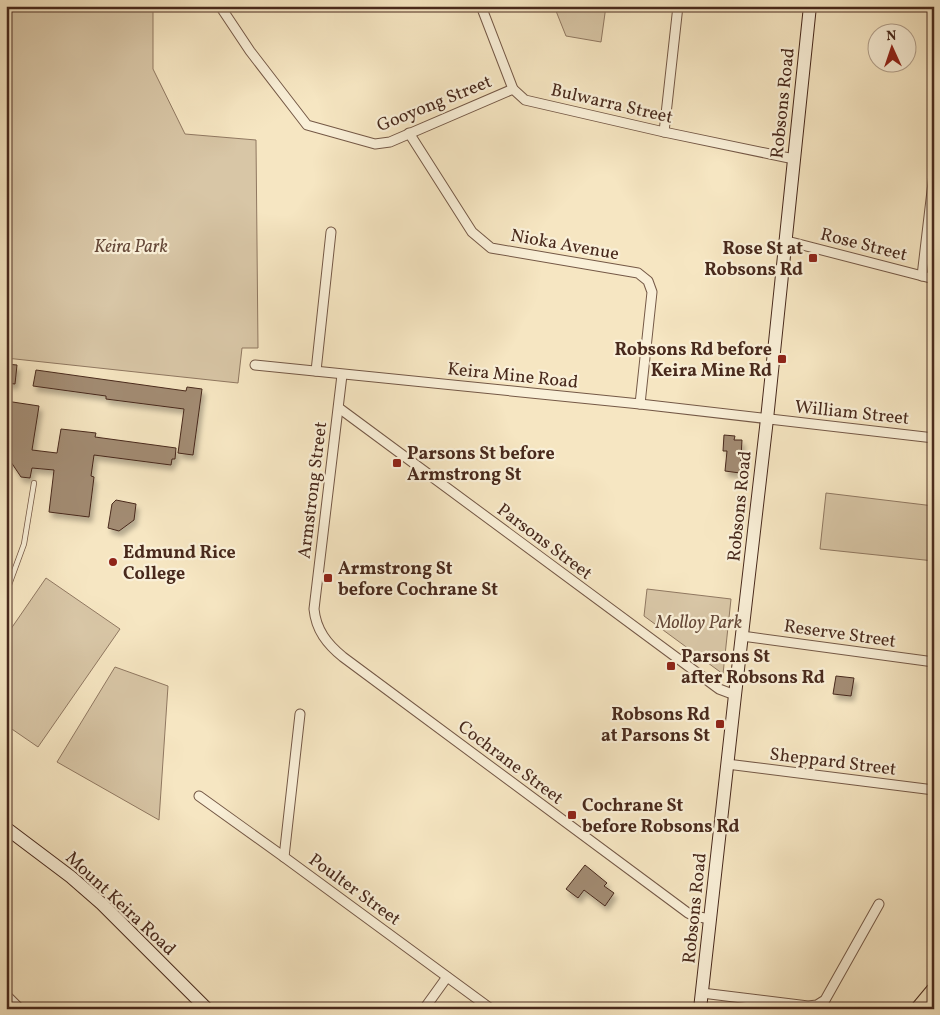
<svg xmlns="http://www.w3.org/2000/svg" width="940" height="1015" viewBox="0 0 940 1015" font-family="Vollkorn,serif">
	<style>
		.green { fill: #d8c6a6; stroke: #907861 }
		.building { fill: #a28b72; stroke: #48291c; filter: url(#shadow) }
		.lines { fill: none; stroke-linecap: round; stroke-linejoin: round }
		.service-casing { stroke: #745846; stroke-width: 6 }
		.minor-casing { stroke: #745846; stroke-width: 11 }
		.secondary-casing { stroke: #48291c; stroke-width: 14 }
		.motorway-casing { stroke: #48291c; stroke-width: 18 }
		.service { stroke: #f9efd7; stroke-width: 4.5 }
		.minor { stroke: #f9efd7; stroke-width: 9 }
		.secondary { stroke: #f9efd7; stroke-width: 12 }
		.motorway { stroke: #f6e6c2; stroke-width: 16 }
		.poi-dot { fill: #8f2418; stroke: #f9efd7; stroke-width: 2 }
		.labels { text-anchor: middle; stroke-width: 4.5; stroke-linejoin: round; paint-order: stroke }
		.street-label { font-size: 18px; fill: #48291c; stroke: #f9efd7 }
		.park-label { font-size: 18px; font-style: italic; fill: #654838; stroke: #f9efd7 }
		.poi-label { font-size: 18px; font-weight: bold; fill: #48291c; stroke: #f9efd7; text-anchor: start }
	</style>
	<defs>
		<filter id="shadow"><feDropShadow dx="3" dy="5" stdDeviation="2.5" flood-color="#0004"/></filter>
	</defs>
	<rect width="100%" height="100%" fill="#f6e6c2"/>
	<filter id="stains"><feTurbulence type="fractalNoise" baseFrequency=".004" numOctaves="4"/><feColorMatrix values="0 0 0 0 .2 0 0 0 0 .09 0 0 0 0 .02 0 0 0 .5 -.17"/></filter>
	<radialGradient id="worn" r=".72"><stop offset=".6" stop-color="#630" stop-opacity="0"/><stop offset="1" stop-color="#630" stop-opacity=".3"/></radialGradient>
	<g class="green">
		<path d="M6,6H153V69L185,134L256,140L258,348H242L238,383L6,358Z"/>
		<path d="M554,6H606L601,42L566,36Z"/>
		<path d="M826,493L934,506V561L820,549Z"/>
		<path d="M46,578L120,629L38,747L6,725V636Z"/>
		<path d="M647,589L731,599L723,674L644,616Z"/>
		<path d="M115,667L168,686L159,820L57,762Z"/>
	</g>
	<g class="building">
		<path d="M6,364L17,365L15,384L6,383Z"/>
		<path d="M36,370L186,391L187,387L202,389L193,455L178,453L184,409L106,399V396L33,386Z"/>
		<path d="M6,401L39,406L32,450L57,453L61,429L96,433L95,437L176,448L175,459H172L171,465L94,455L91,476L94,477L89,517L49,512L54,470L32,468L30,478L21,477L11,462L6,461Z"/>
		<path d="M724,435L735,436L734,440H742L740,473L725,471L727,451H723Z"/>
		<path d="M116,500L136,504L134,520L119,531L108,528L112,504Z"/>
		<path d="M836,676L854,678L851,696L833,694Z"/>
		<path d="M585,865L607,883L604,886L614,893L605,906L584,890L578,898L566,889Z"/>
	</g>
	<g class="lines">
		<defs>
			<path id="service" d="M6,593L24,544L34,483"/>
			<g id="minor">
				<path d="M220,6L250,51L307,125L375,144L390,142L513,89"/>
				<path d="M481,6L513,89L525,100L664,132L794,159"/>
				<path d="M664,132L678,6"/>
				<path d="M409,133L472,232L491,248L638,273L648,281L652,292L640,404"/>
				<path d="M787,241L934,279"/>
				<path d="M922,276L934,174"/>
				<path d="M255,365L640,404L934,438"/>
				<path d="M316,371L331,232"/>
				<path d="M342,375L314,609C316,630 327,644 343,657L688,913L694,916L710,919"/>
				<path d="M339,408L719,689L735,695"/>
				<path d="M742,636L934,662"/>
				<path d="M727,764L934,790"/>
				<path d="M199,796L284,857L491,1009"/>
				<path d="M284,857L300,714"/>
				<path d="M702,993L808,1006L817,1005L825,1000L879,904"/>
				<path d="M6,995L20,1009"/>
				<path d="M424,1009L447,977"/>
			</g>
			<g id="secondary">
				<path d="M6,828L71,877L102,904L207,1009"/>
				<path d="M700,1009L735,695L767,419L810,6"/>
			</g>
			<path id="motorway" d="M919,1009L934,991"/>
		</defs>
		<use href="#service" class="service-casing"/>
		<use href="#minor" class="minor-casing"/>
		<use href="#secondary" class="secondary-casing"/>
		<use href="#motorway" class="motorway-casing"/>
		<use href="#service" class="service"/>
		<use href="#minor" class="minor"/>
		<use href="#secondary" class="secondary"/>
		<use href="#motorway" class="motorway"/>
	</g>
	<g class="poi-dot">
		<rect x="808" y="253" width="10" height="10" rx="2.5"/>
		<rect x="777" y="354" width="10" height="10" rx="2.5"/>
		<rect x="392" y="458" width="10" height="10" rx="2.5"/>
		<circle cx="113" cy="562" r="5"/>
		<rect x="323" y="573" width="10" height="10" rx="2.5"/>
		<rect x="666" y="661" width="10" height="10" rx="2.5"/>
		<rect x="715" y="719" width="10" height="10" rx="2.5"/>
		<rect x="567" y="810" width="10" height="10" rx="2.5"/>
	</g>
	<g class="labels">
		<g class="street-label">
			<text transform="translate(434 103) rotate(-22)" y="6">Gooyong Street</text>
			<text transform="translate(612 103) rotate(13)" y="6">Bulwarra Street</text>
			<text transform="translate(782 103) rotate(-84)" y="6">Robsons Road</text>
			<text transform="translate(565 244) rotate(10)" y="6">Nioka Avenue</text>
			<text transform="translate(864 244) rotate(14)" y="6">Rose Street</text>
			<text transform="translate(513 375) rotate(6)" y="6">Keira Mine Road</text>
			<text transform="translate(852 412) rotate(6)" y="6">William Street</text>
			<text transform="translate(312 490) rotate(-83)" y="6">Armstrong Street</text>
			<text transform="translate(739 506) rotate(-84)" y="6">Robsons Road</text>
			<text transform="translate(545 541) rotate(37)" y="6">Parsons Street</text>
			<text transform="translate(840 633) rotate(8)" y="6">Reserve Street</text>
			<text transform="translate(833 761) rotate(7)" y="6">Sheppard Street</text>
			<text transform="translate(511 762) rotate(37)" y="6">Cochrane Street</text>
			<text transform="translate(355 889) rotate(36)" y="6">Poulter Street</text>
			<text transform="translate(121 903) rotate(43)" y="6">Mount Keira Road</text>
			<text transform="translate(694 908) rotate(-84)" y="6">Robsons Road</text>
		</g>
		<g class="park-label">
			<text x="131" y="252">Keira Park</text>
			<text x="699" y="628">Molloy Park</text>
		</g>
		<g class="poi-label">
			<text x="803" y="254" text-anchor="end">Rose St at<tspan x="803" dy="21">Robsons Rd</tspan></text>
			<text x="772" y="355" text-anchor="end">Robsons Rd before<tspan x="772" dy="21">Keira Mine Rd</tspan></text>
			<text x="407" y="459">Parsons St before<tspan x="407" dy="21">Armstrong St</tspan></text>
			<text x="123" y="558">Edmund Rice<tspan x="123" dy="21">College</tspan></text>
			<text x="338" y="574">Armstrong St<tspan x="338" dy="21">before Cochrane St</tspan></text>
			<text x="681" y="662">Parsons St<tspan x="681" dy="21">after Robsons Rd</tspan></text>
			<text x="710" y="720" text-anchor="end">Robsons Rd<tspan x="710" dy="21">at Parsons St</tspan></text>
			<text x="582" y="811">Cochrane St<tspan x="582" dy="21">before Robsons Rd</tspan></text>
		</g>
	</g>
	<rect width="940" height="1015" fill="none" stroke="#f6e6c2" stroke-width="25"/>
	<rect x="8" y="8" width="925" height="1000" fill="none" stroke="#48291c" stroke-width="2.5"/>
	<rect x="12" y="12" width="915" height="990" fill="none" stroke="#48291c"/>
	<g transform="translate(892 48) rotate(357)"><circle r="24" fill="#f9efd7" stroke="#b2a08c"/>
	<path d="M0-4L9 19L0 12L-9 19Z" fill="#8f2418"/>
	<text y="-8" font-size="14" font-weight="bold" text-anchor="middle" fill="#48291c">N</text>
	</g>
	<rect width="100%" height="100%" filter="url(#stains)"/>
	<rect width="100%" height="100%" fill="url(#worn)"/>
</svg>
